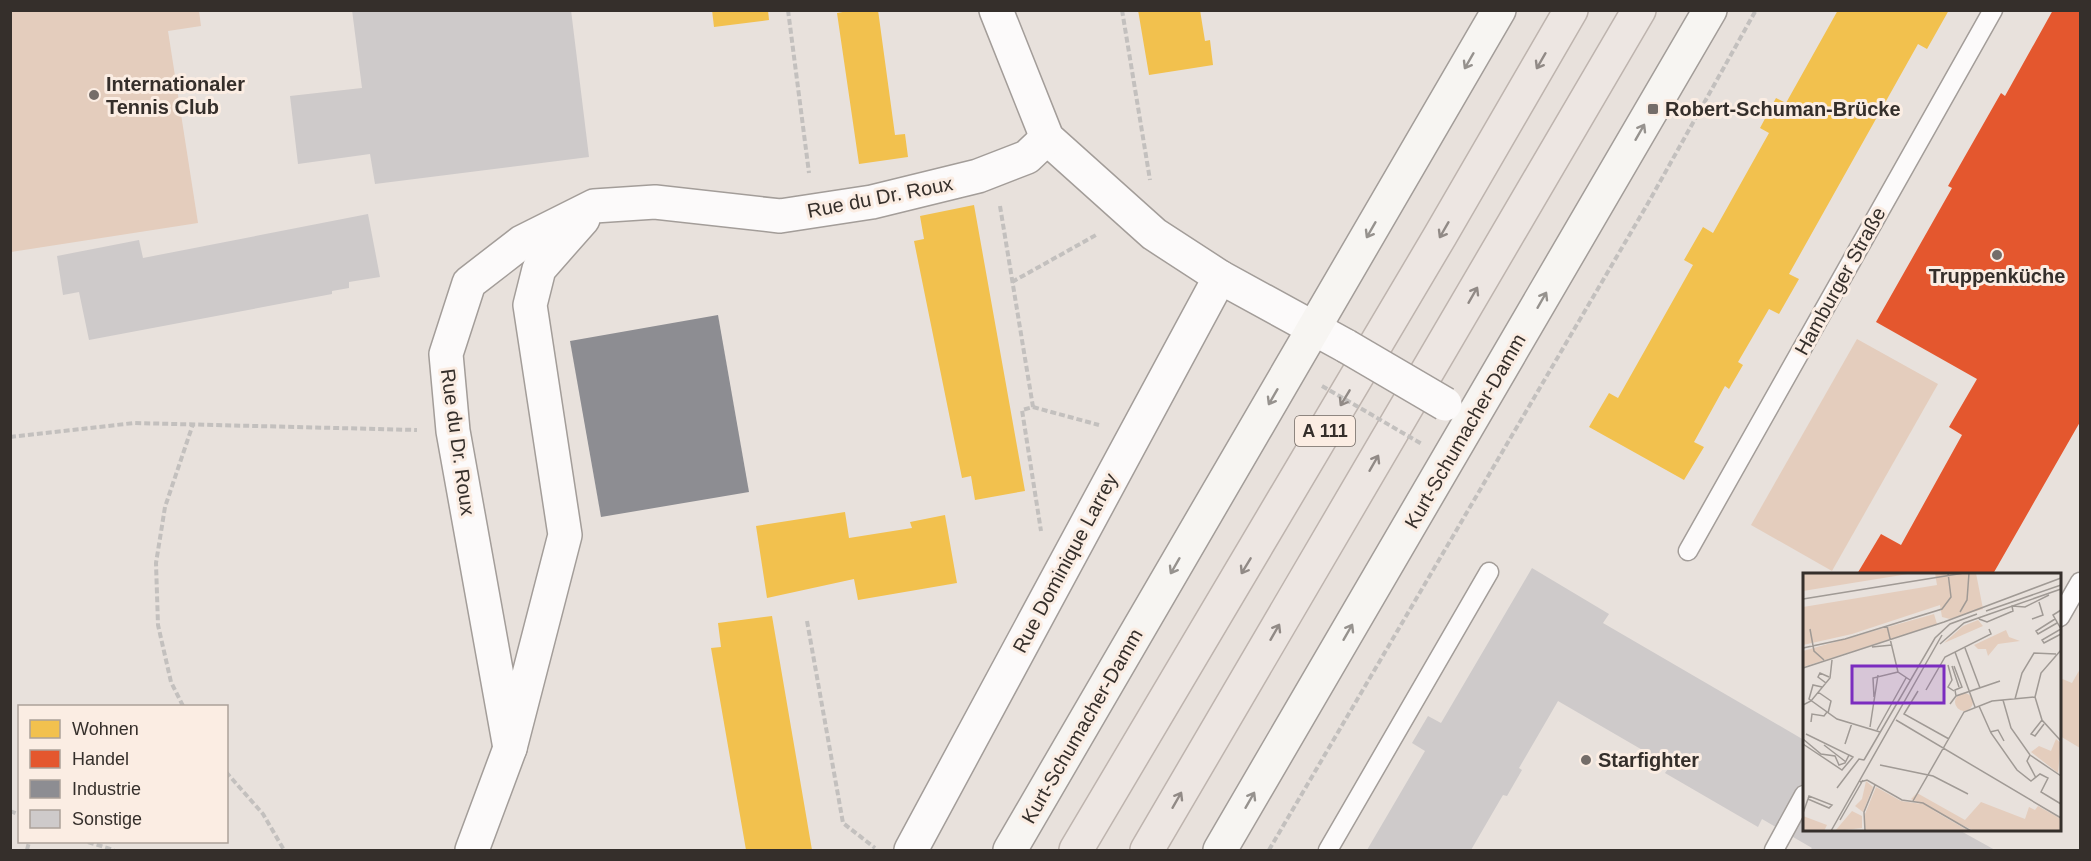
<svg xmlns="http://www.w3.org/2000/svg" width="2091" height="861" viewBox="0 0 2091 861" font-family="Arial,sans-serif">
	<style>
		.green { fill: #e4cdbd }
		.homes { fill: #f2c14e }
		.shops { fill: #e4572e }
		.industry { fill: #8d8d92 }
		.building { fill: #cecaca }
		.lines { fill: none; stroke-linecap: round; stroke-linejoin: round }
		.service-casing { stroke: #a39d99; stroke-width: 21 }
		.minor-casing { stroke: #a39d99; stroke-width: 36 }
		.secondary-casing { stroke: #a39d99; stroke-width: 36 }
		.motorway-casing { stroke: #beb4ae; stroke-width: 36 }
		.path { stroke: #c3c0be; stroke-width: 4; stroke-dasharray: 6 3; stroke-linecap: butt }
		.service { stroke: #fcfafa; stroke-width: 18 }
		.minor { stroke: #fcfafa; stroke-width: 33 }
		.secondary { stroke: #f7f5f2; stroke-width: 33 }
		.motorway { stroke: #ede6e2; stroke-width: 33 }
		.minor-bridge-casing { stroke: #a39d99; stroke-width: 36; stroke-linecap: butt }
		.path-bridge { stroke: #c3c0be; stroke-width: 4; stroke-dasharray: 6 3; stroke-linecap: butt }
		.minor-bridge { stroke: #fcfafa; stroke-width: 33 }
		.oneway { stroke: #96928e }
		.oneway2 { stroke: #918a86 }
		.poi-dot { fill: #746d69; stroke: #fbede3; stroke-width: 2 }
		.labels { text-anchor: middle; stroke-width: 6; stroke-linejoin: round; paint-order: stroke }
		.shield { fill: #fbede3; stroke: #706862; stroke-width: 1.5 }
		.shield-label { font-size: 18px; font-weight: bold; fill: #352f2b }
		.poi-label { font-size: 20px; font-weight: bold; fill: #352f2b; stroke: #fbede3; text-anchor: start }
		.street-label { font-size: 20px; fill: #352f2b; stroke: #fbede3 }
		.inset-road { fill: none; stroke: #a09a95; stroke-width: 1.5 }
		.view { fill: #7b2cbf; fill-opacity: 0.15; stroke: #7b2cbf; stroke-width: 3 }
		.inset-edge { fill: none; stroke: #352f2b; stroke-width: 3 }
	</style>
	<rect width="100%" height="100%" fill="#e8e1dc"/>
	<g class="green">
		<path d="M11,10L199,11L201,26L168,31L198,223L11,252Z"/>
		<path d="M1857,339L1938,384L1832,571L1751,525Z"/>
		<path d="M2080,669V748L2060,736V678L2072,683Z"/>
	</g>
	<g class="homes">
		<path d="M712,10H768L769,20L714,27Z"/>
		<path d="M854,10H878L895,135L905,134L908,157L859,164L837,13Z"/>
		<path d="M1138,10H1200L1205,41L1210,40L1213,65L1149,75Z"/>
		<path d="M1838,10H1949L1927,49L1918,44L1789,274L1799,279L1779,314L1769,309L1738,362L1743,365L1729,389L1725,386L1694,442L1704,447L1684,480L1589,427L1609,393L1618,398L1693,265L1684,260L1703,227L1713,233L1769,133L1760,128L1776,98L1786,103Z"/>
		<path d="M974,205L1025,491L975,500L971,476L962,478L914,241L924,239L920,216Z"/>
		<path d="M845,512L849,538L912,528L910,522L945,515L957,583L858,600L854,579L767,598L756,526Z"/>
		<path d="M772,616L812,850H746L711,648L721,647L718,623Z"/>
	</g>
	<path class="shops" d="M2053,10H2080V422L1993,574H1857L1881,534L1901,545L1962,435L1949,427L1977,379L1876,322L1952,188L1948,186L2001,93L2005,96Z"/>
	<path class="industry" d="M718,315L749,492L601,517L570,341Z"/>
	<g class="building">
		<path d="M352,10H571L589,157L375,184L370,154L298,164L290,96L362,88Z"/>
		<path d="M368,214L380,277L349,282V288L332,291V294L89,340L79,292L63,295L57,256L139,240L143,258Z"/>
		<path d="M1532,568L1609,614L1603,623L1804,740V830H1959L1995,850H1810L1812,848L1762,819L1758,827L1665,773L1670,766L1558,701L1519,768L1522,770L1507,796L1503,795L1471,850H1367L1425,751L1412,743L1428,716L1441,723Z"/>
	</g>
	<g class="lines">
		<defs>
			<g id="service">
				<path d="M1688,551L1993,10"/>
				<path d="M2060,617L2080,582"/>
				<path d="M1328,850L1489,572"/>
				<path d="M1774,850L1804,795"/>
			</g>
			<g id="minor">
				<path d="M996,10L1047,138L1154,234L1220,277L1346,346"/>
				<path d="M510,748L453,431L446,354L469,283L522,242L594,206L655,202L780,216L872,202L978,176L1027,157L1047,138"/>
				<path d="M472,850L510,748L565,535L530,305L539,269L583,219"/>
				<path d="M911,850L1220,277"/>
			</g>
			<g id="secondary">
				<path d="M1010,850L1499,10"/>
				<path d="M1220,850L1710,10"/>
			</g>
			<g id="motorway">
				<path d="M1076,850L1440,236L1571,10"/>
				<path d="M1147,850L1639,10"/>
			</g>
		</defs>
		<use href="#service" class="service-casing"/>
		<use href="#minor" class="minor-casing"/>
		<use href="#secondary" class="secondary-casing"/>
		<use href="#motorway" class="motorway-casing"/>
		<g class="path">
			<path d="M788,10L809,173"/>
			<path d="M1122,10L1150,180"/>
			<path d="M1000,206L1033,407L1022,410L1041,531"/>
			<path d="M1012,282L1096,235"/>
			<path d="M1033,407L1099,425"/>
			<path d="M10,437L134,423L417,430"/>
			<path d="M807,621L843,823L875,848"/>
			<path d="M183,706L171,682L158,625L156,563L165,507L193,424"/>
			<path d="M226,772L263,814L284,850"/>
			<path d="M10,811L20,815"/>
			<path d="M88,842L114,850"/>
			<path d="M27,850L29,842"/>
			<path d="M1269,850L1647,205L1756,10"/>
		</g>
		<use href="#service" class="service"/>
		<use href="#minor" class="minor"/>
		<use href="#secondary" class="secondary"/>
		<use href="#motorway" class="motorway"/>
		<defs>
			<path id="minor-bridge" d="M1346,346L1445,404"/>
		</defs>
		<use href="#minor-bridge" class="minor-bridge-casing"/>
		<path class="path-bridge" d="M1322,386L1422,444"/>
		<use href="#minor-bridge" class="minor-bridge"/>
	</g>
	<defs><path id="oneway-shaft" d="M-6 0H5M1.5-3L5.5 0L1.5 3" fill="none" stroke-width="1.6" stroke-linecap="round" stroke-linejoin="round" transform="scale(1.5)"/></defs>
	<g class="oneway">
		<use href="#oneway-shaft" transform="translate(1469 61) rotate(120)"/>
		<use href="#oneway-shaft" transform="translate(1640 132) rotate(-60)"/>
		<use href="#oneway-shaft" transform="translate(1371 230) rotate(120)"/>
		<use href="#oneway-shaft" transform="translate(1542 300) rotate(-60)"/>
		<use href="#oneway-shaft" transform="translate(1273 397) rotate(120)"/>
		<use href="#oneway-shaft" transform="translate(1175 566) rotate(120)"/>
		<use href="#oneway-shaft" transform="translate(1348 632) rotate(-60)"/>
		<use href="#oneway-shaft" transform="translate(1250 800) rotate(-60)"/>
	</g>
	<g class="oneway2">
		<use href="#oneway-shaft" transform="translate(1541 61) rotate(120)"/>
		<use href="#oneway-shaft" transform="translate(1444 230) rotate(120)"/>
		<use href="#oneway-shaft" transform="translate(1473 295) rotate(-60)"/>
		<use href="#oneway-shaft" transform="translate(1345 398) rotate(121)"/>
		<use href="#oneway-shaft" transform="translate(1374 463) rotate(-60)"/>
		<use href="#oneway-shaft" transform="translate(1246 566) rotate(121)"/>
		<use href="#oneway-shaft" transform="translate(1275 632) rotate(-60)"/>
		<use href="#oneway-shaft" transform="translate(1177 800) rotate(-60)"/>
	</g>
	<g class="poi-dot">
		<circle cx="94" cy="95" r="6"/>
		<rect x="1647" y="103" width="12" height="12" rx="3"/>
		<circle cx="1997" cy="255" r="6"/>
		<circle cx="1586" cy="760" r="6"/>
	</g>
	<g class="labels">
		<rect class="shield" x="1295" y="416" width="60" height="30" rx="4.5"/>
		<g class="shield-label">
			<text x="1325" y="437">A 111</text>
		</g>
		<g class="poi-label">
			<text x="106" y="91">Internationaler<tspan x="106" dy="23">Tennis Club</tspan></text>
			<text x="1665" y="116">Robert-Schuman-Brücke</text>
			<text x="1997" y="283" text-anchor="middle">Truppenküche</text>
			<text x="1598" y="767">Starfighter</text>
		</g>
		<g class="street-label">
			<text transform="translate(880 197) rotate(-11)" y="7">Rue du Dr. Roux</text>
			<text transform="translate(1840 281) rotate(-61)" y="7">Hamburger Straße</text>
			<text transform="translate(1465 431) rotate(-60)" y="7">Kurt-Schumacher-Damm</text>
			<text transform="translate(458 442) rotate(82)" y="7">Rue du Dr. Roux</text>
			<text transform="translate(1065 563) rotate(-62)" y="7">Rue Dominique Larrey</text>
			<text transform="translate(1082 726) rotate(-60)" y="7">Kurt-Schumacher-Damm</text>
		</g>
	</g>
	<g transform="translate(1803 573)">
		<rect width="258" height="258" fill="#e8e1dc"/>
		<path d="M0,0H111L0,18ZM132,0H173L180,36L147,46L139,44L137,32L49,61L0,72V34L134,12ZM131,41L134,51L0,94V78ZM175,47L180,53L141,70L160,53ZM203,57L206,64L217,68L195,71L185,83L183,76H175L171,72ZM152 129a9 9 0 1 1 18 0a9 9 0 1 1-18 0ZM253,166L258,170L255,200L228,179L236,173L248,178ZM63,208L70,214L60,239L52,233L59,226ZM73,214L98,228L119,231L166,258H62V241ZM114,220L162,247L178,229L222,246L226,234L232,237L235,233L258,246V258H171L108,226ZM49,238L59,243V255L32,258ZM0,243L24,252L21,258H0Z" fill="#e4cdbd"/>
		<path class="inset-road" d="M0,26L161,0M258,37L250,42L258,56L239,67L241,70L258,61M183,38L258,12M157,39L164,27L166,0M176,46L184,49L210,38L209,33L222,34L246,22M229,46L240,42L236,29M252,46L233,58L235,61L254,50M84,53L95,99L107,107M7,56L11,78L21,87M137,71L161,50L258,16M69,74L89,72M0,75L42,66L139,36L148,24L145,0M162,75L177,115M258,77L238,100L232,124L239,147L258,168M152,79L172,134M145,92L149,107L145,114L151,118M149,93L156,114M151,93L159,114L152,117L153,123M0,95L141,49L258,5M23,110L15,104L17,100L26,104M19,114L10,112L6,126L34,146L77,159M123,117L142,84L188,61L186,56M115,118L101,141L146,166M15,119L28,128L25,140M71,124L70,105L95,99M212,126L219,100L231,80L253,81M200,127L208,155L227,182L258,203M147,131L153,123L197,108M0,132L8,128L27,105L29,87M176,133L188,160L214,197L228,208L237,201L245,205L238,219L258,231M93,147L258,245M239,147L228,161L232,163L241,151M8,149L9,141L21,143L24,139M67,154L75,102M74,157L103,105M187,159L195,157L201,168M0,166L18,181L32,183L36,192L42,190L46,182L3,161M0,171L39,197L50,184L46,182M42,171L49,150M21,172L43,189M227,182L224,188L233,205M61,187L132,65L147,51L174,41M77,192L130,203L165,221M57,209L64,207L99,227L120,230L168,258M34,215L56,186L61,187M110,228L161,139L189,128L232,124M0,240L5,226L26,235L29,232L6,223L5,226M37,247L60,207M28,258L139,62M62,258L61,239L72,212"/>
		<path class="view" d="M49,93H141V130H49Z"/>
		<rect width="258" height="258" class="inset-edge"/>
	</g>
	<rect width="2091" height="861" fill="none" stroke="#352f2b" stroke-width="24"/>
	<rect x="18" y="705" width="210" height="138" fill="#fbede3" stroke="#aca199" stroke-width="1.5"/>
	<rect x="30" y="720" width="30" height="18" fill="#f2c14e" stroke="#aca199" stroke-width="1.5"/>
	<text x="72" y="735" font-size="18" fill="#352f2b">Wohnen</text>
	<rect x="30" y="750" width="30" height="18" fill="#e4572e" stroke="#aca199" stroke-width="1.5"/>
	<text x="72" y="765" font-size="18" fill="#352f2b">Handel</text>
	<rect x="30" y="780" width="30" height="18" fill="#8d8d92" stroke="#aca199" stroke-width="1.5"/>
	<text x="72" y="795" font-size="18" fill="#352f2b">Industrie</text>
	<rect x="30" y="810" width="30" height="18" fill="#cecaca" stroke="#aca199" stroke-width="1.5"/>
	<text x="72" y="825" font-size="18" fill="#352f2b">Sonstige</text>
</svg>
